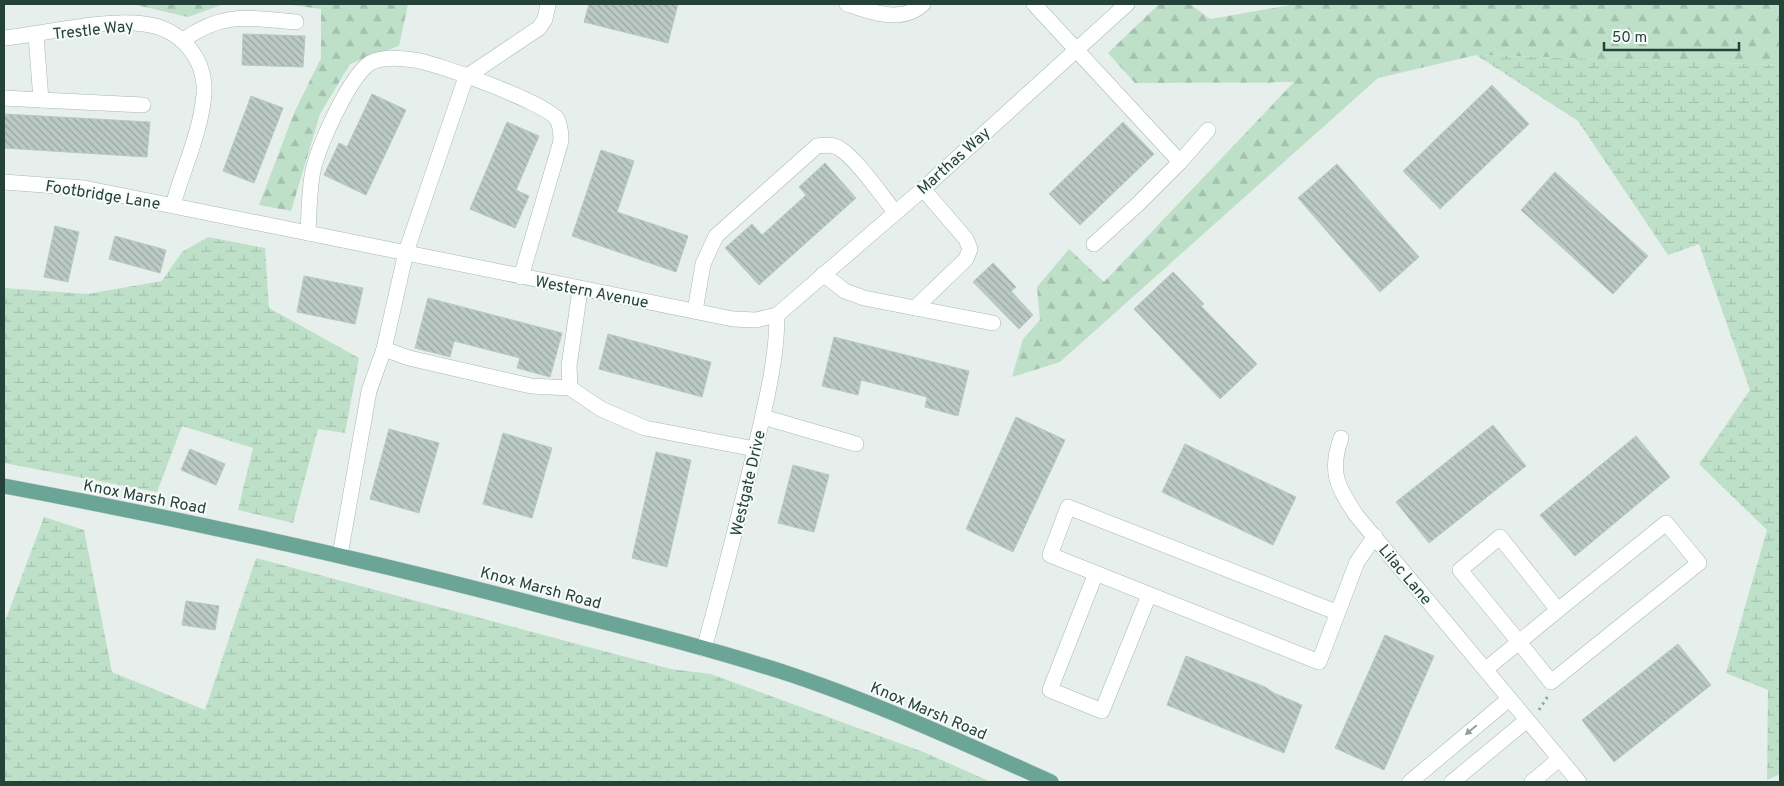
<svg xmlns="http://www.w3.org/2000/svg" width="1784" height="786" viewBox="0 0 1784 786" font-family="Overpass,sans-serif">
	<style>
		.forest { fill: url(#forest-firs) }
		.wetland { fill: url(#wetland-marsh) }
		.building { fill: url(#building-back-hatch); stroke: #b8c9c2 }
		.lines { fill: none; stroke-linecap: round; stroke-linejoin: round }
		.minor-casing { stroke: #a8b8b2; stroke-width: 16 }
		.major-casing { stroke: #c2cac8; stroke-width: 16 }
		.path { stroke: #86b3a5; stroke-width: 3; stroke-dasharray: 2.5 4; stroke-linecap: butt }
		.minor { stroke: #fff; stroke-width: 15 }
		.major { stroke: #6aa596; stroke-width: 15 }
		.oneway { fill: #92a09c }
		.labels { text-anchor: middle; stroke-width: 4; stroke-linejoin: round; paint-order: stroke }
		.street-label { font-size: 16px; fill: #24423a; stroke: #f7fbf9 }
	</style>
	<defs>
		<pattern id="forest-firs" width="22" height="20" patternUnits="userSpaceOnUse" patternTransform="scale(1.25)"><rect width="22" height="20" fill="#bfe0c8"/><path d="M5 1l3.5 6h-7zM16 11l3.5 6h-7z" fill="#a4c1ad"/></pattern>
		<pattern id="wetland-marsh" width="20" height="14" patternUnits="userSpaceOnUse" patternTransform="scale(1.25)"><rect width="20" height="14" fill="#bfe0c8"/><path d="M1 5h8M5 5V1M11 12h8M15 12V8" fill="none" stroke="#a4c1ad"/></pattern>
		<pattern id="building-back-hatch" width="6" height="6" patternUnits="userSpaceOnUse" patternTransform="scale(1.25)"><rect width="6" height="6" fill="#bbcac4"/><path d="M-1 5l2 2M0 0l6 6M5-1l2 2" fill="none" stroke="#98a6a0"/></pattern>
	</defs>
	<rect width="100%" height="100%" fill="#e6efeb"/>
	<g class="forest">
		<path d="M132,4H224L188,17Z"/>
		<path d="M284,4H408L399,46L350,64L320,114L291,211L259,205L294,113L321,58V9Z"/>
		<path d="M1159,4H1190L1210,19L1297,4H1780V65L1476,55L1378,78L1060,362L1012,377L1023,339L1040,320L1037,287L1069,249L1104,282L1294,82L1135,83L1108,53Z"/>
	</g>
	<g class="wetland">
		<path d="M1476,55L1780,65V774L1767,780L1768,690L1726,673L1767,530L1699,464L1750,390L1699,244L1668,255L1578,121Z"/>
		<path d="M208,237L265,248L269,308L359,358L345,433L318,429L293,523L238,510L253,448L182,426L157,492L4,463V288L87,294L162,281L182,252Z"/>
		<path d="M44,517L84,530L112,672L205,710L256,558L671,669L711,674L926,753L991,782H4V624Z"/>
	</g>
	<g class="building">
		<path d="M589,4H678L668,43L584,22Z"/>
		<path d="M243,34L305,36L303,67L242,65Z"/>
		<path d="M1492,85L1529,124L1440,209L1403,171Z"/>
		<path d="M372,94L406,110L366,195L324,175L339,143L347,147Z"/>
		<path d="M251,96L283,108L254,183L223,171Z"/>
		<path d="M4,114L150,122L147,157L4,148Z"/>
		<path d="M507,122L539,136L516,190L529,196L515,228L470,209Z"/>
		<path d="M1123,122L1154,154L1080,225L1049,194Z"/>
		<path d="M601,150L634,161L617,212L688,236L676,272L572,236Z"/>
		<path d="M825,163L856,198L759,285L725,248L752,224L762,235L806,195L799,187Z"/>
		<path d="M1337,164L1419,257L1380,292L1298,198Z"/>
		<path d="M1555,172L1648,256L1613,294L1521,210Z"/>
		<path d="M55,226L79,232L68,282L44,277Z"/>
		<path d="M115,236L166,250L160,273L109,259Z"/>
		<path d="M993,263L1016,287L1011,291L1033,315L1019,329L973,282Z"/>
		<path d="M1173,272L1204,304L1201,306L1257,364L1220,399L1134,309Z"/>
		<path d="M304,276L363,288L355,324L297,312Z"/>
		<path d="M428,298L562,333L550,377L517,368L520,358L454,341L450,357L415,348Z"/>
		<path d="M608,334L711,362L702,397L599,369Z"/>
		<path d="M834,337L969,371L958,416L925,407L927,397L861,380L858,395L822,386Z"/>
		<path d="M1016,417L1065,440L1013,552L966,529Z"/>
		<path d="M1493,425L1526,466L1429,543L1396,502Z"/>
		<path d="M389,429L439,443L419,513L370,499Z"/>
		<path d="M503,433L552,448L532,518L483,504Z"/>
		<path d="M1636,436L1670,477L1575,556L1540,515Z"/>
		<path d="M1185,444L1296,497L1273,545L1162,492Z"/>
		<path d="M190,449L225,464L216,485L181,470Z"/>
		<path d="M656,452L691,460L667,567L632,558Z"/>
		<path d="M793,465L829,475L814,532L778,523Z"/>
		<path d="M186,601L219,606L215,630L182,625Z"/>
		<path d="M1385,635L1434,656L1384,770L1335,748Z"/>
		<path d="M1678,644L1711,685L1614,762L1582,720Z"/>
		<path d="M1186,656L1265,687L1274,693L1302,705L1284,753L1167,705Z"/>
	</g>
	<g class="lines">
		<defs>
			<g id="minor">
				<path d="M847,4C872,12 901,24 923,4"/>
				<path d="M1034,4L1180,162L1138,204L1094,244"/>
				<path d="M4,38C45,34 105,18 144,24C180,28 206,58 204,94C201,132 183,169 173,205"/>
				<path d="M183,40C224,11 249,18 296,22"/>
				<path d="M4,98L41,100L36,35"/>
				<path d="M41,100L143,105"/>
				<path d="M1180,162L1208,130"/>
				<path d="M4,182L84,188L308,233"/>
				<path d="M823,274L845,291L864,298L915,308L966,259L970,249L966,239L923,189"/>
				<path d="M521,277L561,141C561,134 561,126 557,119C546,103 437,63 414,60C401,58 382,56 370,63C349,77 316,150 312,176C309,195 309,214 308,233L733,319L756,320L777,315L923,189L1127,4"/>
				<path d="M915,308L993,323"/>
				<path d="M695,311L703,264L716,236L817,146C825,145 830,144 837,147C854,155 882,196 895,212"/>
				<path d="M384,349L409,358L531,386L570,388L601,409L645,428L755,449"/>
				<path d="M570,388L569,366L580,290"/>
				<path d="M763,417L856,444"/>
				<path d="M1341,438C1329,472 1337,486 1356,515L1579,782"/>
				<path d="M340,555L369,391L384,349L406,252L466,77L539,28L545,19L548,4"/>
				<path d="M1096,573L1050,690L1102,711L1149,595"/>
				<path d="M1336,612L1068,507L1050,555L1319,662L1357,562L1375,536"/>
				<path d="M704,649C722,583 739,516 755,450C765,405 777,361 777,315"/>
				<path d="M1486,669L1519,642L1460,570L1500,537L1558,610L1666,523L1699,563L1551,682L1519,642L1558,610"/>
				<path d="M1410,782L1509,699"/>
				<path d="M1452,782L1527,720"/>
				<path d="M1532,782L1559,759"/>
			</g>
			<path id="major" d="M4,486C187,520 369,560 550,608C631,629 713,649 792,675C881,705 966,744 1051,782"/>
		</defs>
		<use href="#minor" class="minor-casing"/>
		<use href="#major" class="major-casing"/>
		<path class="path" d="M1539,710L1548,696"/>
		<use href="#minor" class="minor"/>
		<use href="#major" class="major"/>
	</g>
	<defs><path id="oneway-solid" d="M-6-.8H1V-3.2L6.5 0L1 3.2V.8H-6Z" transform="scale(1.25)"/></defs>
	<use class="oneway" href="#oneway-solid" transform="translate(1471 730) rotate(140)"/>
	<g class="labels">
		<g class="street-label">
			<text transform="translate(93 29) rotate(-6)" y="6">Trestle Way</text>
			<text transform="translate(953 160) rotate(-42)" y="6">Marthas Way</text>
			<text transform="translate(103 194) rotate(9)" y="6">Footbridge Lane</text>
			<text transform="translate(592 291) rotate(11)" y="6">Western Avenue</text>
			<text transform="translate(747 483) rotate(-77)" y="6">Westgate Drive</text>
			<text transform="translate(145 496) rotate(11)" y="6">Knox Marsh Road</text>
			<text transform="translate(1406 574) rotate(50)" y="6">Lilac Lane</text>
			<text transform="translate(541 587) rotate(15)" y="6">Knox Marsh Road</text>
			<text transform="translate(929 710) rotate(23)" y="6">Knox Marsh Road</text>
		</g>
	</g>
	<rect width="1784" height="786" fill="none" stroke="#24423a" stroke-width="10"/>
	<path d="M1604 42v8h135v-8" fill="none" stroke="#24423a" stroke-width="2.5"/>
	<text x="1612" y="42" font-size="15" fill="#24423a" stroke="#f7fbf9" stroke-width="4" paint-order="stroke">50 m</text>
</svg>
